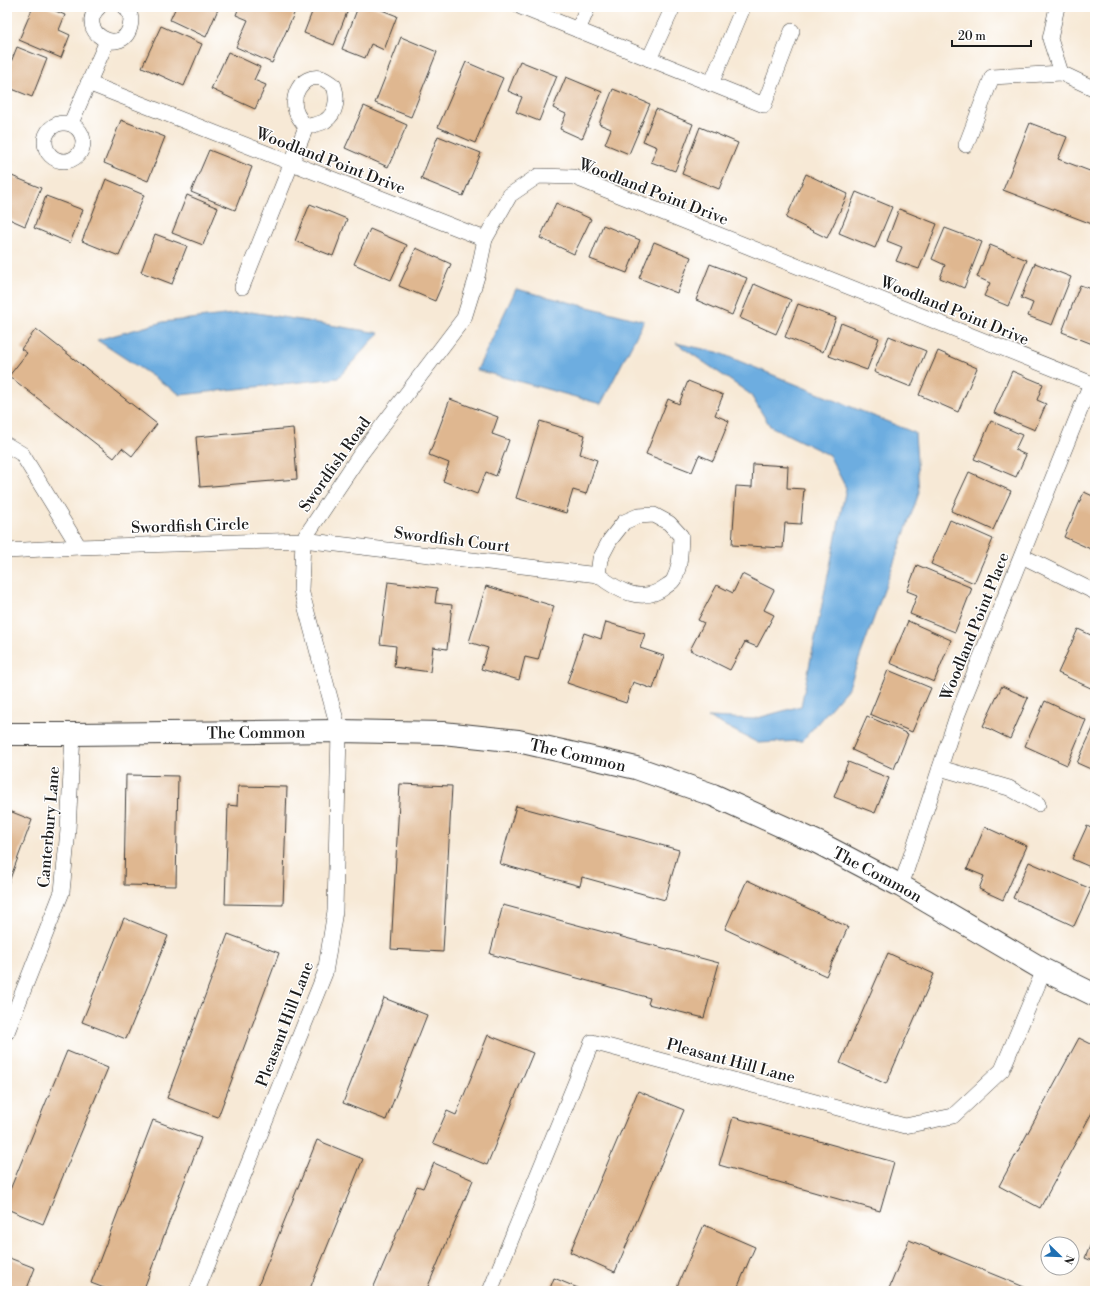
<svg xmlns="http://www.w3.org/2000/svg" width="1102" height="1298" viewBox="0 0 1102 1298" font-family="'Libre Bodoni',serif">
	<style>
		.water { fill: #6dade0; stroke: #44647e }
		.building { fill: #dfb790 }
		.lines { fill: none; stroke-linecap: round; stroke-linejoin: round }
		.lane-casing { stroke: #3d3b38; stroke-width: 16 }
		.street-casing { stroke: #3d3b38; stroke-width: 24 }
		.lane { stroke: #fff; stroke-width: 15 }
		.street { stroke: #fff; stroke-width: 22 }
		.labels { text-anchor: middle; stroke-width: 3; stroke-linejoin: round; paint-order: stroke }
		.street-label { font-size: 16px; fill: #1c1c1c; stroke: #fff }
	</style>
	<rect width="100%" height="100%" fill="#fff"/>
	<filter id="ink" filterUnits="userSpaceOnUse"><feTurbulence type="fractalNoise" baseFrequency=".025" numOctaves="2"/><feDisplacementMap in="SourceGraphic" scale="8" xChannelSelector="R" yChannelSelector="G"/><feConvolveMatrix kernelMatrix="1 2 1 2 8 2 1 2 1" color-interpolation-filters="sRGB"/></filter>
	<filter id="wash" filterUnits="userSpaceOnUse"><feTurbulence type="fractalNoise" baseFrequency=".012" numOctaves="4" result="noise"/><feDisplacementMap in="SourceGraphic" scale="16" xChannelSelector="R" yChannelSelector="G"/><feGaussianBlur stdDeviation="0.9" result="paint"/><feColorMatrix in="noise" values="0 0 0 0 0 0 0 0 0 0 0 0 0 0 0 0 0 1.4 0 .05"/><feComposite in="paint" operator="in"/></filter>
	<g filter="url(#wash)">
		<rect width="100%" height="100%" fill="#f7e9d6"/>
		<g class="water">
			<path d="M516,289L644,321L601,404L477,370Z"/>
			<path d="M251,312L379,333L338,378L181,395L97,340L163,322Z"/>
			<path d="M676,343L717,352L915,433L919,493L849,687L802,741L758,743L708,717L754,719L801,706L846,488L829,455L770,426L750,394Z"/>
		</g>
		<g id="blocks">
			<g class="building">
				<path d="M33,7H46L65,15L59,30L70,35L61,58L19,40Z"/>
				<path d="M176,7H219L206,37L170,20Z"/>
				<path d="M239,7H297L272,63L236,47L248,20L236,15Z"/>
				<path d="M314,7H349L334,45L304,33Z"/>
				<path d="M358,7H374L397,16L384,50L371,44L365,58L342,49Z"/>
				<path d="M161,26L202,44L184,86L142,67Z"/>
				<path d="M401,37L437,52L411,117L375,103Z"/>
				<path d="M17,47L47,59L32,97L7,87V72Z"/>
				<path d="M228,52L260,67L254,80L266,85L255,109L211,89Z"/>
				<path d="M520,61L557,76L539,121L516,112L522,97L508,91Z"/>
				<path d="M466,62L503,78L475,143L438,127Z"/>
				<path d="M566,77L602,92L582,139L560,129L566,114L553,108Z"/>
				<path d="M613,89L650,104L629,154L605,144L611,129L599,124Z"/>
				<path d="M364,106L407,125L388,167L345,148Z"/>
				<path d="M656,109L693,124L675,171L651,162L657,147L643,141Z"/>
				<path d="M121,120L165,137L148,181L104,163Z"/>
				<path d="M1030,123L1067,137L1058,159L1095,173V216L1092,224L1003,190Z"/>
				<path d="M700,127L738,143L719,189L682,174Z"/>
				<path d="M438,136L481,153L463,196L421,179Z"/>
				<path d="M209,150L252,167L235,210L191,192Z"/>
				<path d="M7,174L41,188L25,226L7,218Z"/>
				<path d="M806,174L848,194L827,238L786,218Z"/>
				<path d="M106,179L144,195L119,256L82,241Z"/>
				<path d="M856,192L892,207L875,248L839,233Z"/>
				<path d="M187,195L218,208L203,245L172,233Z"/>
				<path d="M46,196L83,210L70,243L34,228Z"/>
				<path d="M556,203L591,219L574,254L540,238Z"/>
				<path d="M310,204L347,219L333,256L295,241Z"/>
				<path d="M899,209L937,224L919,269L896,261L902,247L887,241Z"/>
				<path d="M603,225L640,240L627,273L590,259Z"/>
				<path d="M945,228L982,242L964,288L940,278L945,265L932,259Z"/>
				<path d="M370,229L407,245L391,280L354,264Z"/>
				<path d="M155,234L187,246L172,284L141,272Z"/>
				<path d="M654,242L691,257L677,293L639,278Z"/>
				<path d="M990,245L1027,260L1008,306L984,296L990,283L977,277Z"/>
				<path d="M416,248L451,264L435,301L399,286Z"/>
				<path d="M1035,263L1071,277L1052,325L1028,316L1033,303L1021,298Z"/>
				<path d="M710,264L747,278L732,315L696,300Z"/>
				<path d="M754,284L791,300L776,334L740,318Z"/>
				<path d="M1080,285L1095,290V345L1062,332Z"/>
				<path d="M798,304L836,318L823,352L785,337Z"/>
				<path d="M841,323L879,338L867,370L829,356Z"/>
				<path d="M36,329L157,424L132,456L122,448L114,458L9,376L27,353L21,349Z"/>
				<path d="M889,336L926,351L911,387L874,372Z"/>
				<path d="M938,351L977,368L958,412L919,395Z"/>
				<path d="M1012,371L1043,384L1037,400L1046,404L1035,430L994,413Z"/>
				<path d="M688,381L723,395L715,415L729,421L713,461L699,455L692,472L646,454L668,399L679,404Z"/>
				<path d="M450,399L498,417L492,434L509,440L496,476L486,472L477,494L443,481L449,463L429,455Z"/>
				<path d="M540,421L585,435L580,454L597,460L586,494L573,490L566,513L516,498Z"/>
				<path d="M991,421L1022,435L1015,450L1026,455L1016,477L974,459Z"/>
				<path d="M293,428L297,479L200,487L196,437Z"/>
				<path d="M753,464L788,466L787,488L804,489L801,524L785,523L783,548L732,545L736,486L752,487Z"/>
				<path d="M969,472L1011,491L993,530L951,511Z"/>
				<path d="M1084,492L1095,497V551L1064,537Z"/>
				<path d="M950,520L993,539L974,583L931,564Z"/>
				<path d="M917,565L972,588L955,632L910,614L917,595L907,591Z"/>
				<path d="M742,574L774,590L764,610L774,615L757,647L745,642L730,670L690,650L704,623L698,620L717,585L733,593Z"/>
				<path d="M388,582L437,588L435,603L452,605L447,649L433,647L430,672L394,667L396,646L380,644Z"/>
				<path d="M486,586L554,606L538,660L525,657L519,680L481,669L488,648L469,642Z"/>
				<path d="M908,621L951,640L934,682L890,663Z"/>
				<path d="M606,622L645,634L640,648L664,656L653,689L633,682L626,703L567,683L584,633L601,639Z"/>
				<path d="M1078,629L1095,637V690L1058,673Z"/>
				<path d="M888,670L931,688L912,732L870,714Z"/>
				<path d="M1002,686L1028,698L1010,739L983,726Z"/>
				<path d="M1045,701L1086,720L1067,765L1025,746Z"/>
				<path d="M867,716L908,734L894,769L852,750Z"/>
				<path d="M1094,726L1095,727V771L1077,763Z"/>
				<path d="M848,762L889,778L875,813L834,797Z"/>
				<path d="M126,775L178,776L176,886L124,885Z"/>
				<path d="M400,784L452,786L443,952L391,949Z"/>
				<path d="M238,786L287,787L283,905L225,904L228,805L237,806Z"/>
				<path d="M516,806L679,850L665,900L582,877L580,886L500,864Z"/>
				<path d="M7,810L32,820L7,887Z"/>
				<path d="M1087,826L1095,830V869L1072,859Z"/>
				<path d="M985,827L1027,846L1003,900L979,889L984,876L967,869Z"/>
				<path d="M1029,862L1091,889L1074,926L1013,898Z"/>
				<path d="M747,880L848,927L826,976L725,929Z"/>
				<path d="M503,905L719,963L704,1018L648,1004L650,998L490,954Z"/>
				<path d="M124,918L168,936L126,1039L82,1022Z"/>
				<path d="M228,934L279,953L218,1117L167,1098Z"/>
				<path d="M888,953L934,974L886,1084L840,1063Z"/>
				<path d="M384,998L427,1015L386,1120L343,1103Z"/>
				<path d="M488,1035L533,1053L487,1165L433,1143L447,1111L456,1115Z"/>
				<path d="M1079,1038L1095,1046V1107L1040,1208L999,1186Z"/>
				<path d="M67,1051L108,1068L43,1224L7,1209V1197Z"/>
				<path d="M638,1091L684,1110L615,1272L570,1252Z"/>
				<path d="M733,1117L894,1162L880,1211L719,1165Z"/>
				<path d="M153,1120L201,1138L143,1291H112L91,1283Z"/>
				<path d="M317,1140L363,1159L309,1291H256Z"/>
				<path d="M434,1163L473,1180L426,1291H372L417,1186L423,1188Z"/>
				<path d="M704,1225L755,1247L736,1291H675Z"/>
				<path d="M1095,1234V1262L1085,1258Z"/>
				<path d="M909,1240L1034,1291H888Z"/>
				<path d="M7,1257L35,1268L26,1291H7Z"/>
				<path d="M554,1278L585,1291H549Z"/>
			</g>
		</g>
	</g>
	<g filter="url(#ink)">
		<use href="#blocks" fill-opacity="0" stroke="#3d3b38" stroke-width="1"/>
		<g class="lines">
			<defs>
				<g id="lane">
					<path d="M99,7C74,30 121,59 130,27C132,19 131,13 125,7"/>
					<path d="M521,7L764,105L792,31"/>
					<path d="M1057,7L1050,39L1061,73L1095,89"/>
					<path d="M578,30L588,7"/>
					<path d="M649,59L673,7"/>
					<path d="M88,83L485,239L510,195L538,176L574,177L1095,385"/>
					<path d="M711,84L742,10"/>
					<circle cx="64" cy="142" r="19"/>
					<path d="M71,123L107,41"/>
					<path d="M966,145L992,77L1061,73"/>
					<path d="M242,287L306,127C312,125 320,124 325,121C337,113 338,98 334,86C330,83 325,79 321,78C301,74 289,98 297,114C299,118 303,123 306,127"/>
					<path d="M7,445L22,454L79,547"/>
					<path d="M654,515L669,523L681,536C680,550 681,566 674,579C673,582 668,585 665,587C642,605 617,590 598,575L600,559L610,540L624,522L638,516Z"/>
					<path d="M7,551L79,547L303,540L598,575"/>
					<path d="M1022,556L1095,592"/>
					<path d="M940,768L1009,788L1038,804"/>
					<path d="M901,886L957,716L1091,383"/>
					<path d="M7,1032L62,892L68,830L73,734"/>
					<path d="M197,1291L325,973L335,911L339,731L301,590L303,540L360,455L464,318L478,273L485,239"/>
					<path d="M490,1291L592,1042L905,1126L953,1116L1002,1070L1044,970"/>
				</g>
				<g id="street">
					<path id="s1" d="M7,734H73L339,731L443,733L518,741L636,768L713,795L819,843L901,886L1044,970L1095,995"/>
				</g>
			</defs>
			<use href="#lane" class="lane-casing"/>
			<use href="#street" class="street-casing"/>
			<use href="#lane" class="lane"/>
			<use href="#street" class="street"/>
		</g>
	</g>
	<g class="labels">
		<g class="street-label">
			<text transform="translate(331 160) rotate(21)" y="6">Woodland Point Drive</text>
			<text transform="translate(654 191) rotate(21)" y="6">Woodland Point Drive</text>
			<text transform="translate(955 310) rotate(22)" y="6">Woodland Point Drive</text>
			<text transform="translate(334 464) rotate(-55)" y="6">Swordfish Road</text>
			<text transform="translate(190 525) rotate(-2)" y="6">Swordfish Circle</text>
			<text transform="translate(452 539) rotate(7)" y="6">Swordfish Court</text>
			<text transform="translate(974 626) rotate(-68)" y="6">Woodland Point Place</text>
			<text dy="6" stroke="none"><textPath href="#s1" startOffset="249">The Common</textPath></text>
			<text dy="6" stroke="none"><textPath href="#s1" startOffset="573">The Common</textPath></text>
			<text transform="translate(48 827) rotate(-85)" y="6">Canterbury Lane</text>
			<text dy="6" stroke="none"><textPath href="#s1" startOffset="897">The Common</textPath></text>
			<text transform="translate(284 1024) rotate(-69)" y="6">Pleasant Hill Lane</text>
			<text transform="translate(731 1060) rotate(15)" y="6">Pleasant Hill Lane</text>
		</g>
	</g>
	<rect width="1102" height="1298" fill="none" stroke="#fff" stroke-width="24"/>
	<g transform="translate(1060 1256) rotate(113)"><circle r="19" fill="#ffffff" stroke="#a4a4a4"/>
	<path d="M0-3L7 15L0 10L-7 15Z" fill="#1f6fb2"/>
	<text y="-6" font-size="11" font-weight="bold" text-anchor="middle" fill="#1c1c1c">N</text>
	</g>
	<path d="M952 40v6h79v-6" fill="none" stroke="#1c1c1c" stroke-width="2"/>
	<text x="958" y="40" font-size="12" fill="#1c1c1c" stroke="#ffffff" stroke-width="3" paint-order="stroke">20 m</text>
</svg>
